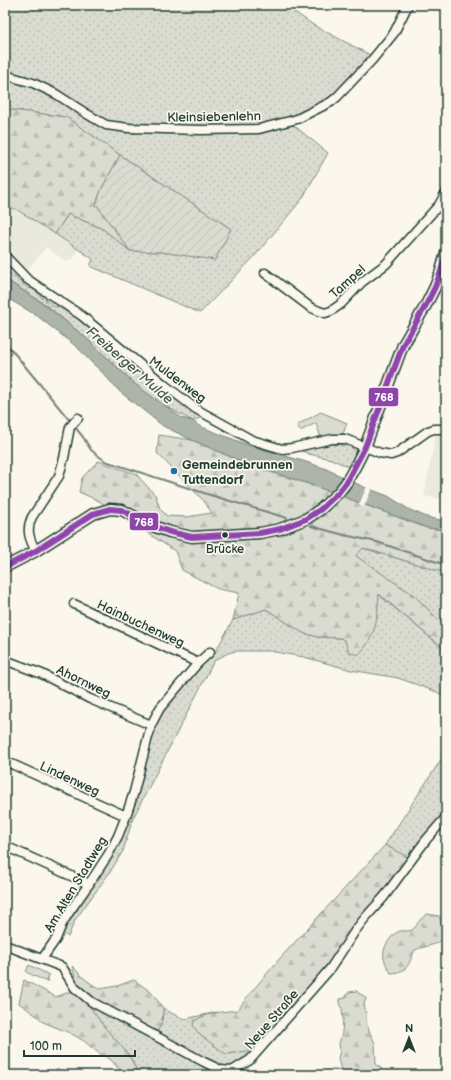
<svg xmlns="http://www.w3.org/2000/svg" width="451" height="1080" viewBox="0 0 451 1080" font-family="'Balsamiq Sans',sans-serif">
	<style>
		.built { fill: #eae9de }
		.grass { fill: url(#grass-dots); stroke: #7d8c82 }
		.forest { fill: url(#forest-firs); stroke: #7d8c82 }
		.park { fill: #dbdcd1; stroke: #7d8c82 }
		.garden { fill: url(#garden-furrows); stroke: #7d8c82 }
		.water { fill: #adb4aa; stroke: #74847b }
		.pier { fill: #fbf7ec }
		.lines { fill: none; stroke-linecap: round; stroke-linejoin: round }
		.stream { stroke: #74847b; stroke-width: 2 }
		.minor-casing { stroke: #1f3d34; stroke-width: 11 }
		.tertiary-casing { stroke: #1f3d34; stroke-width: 13 }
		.minor { stroke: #fbf7ec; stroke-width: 8 }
		.tertiary { stroke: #fbf7ec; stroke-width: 10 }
		.bus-1-casing { stroke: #fbf7ec; stroke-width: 9 }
		.bus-1 { stroke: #8e44ad; stroke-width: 6 }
		.poi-dot { fill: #1f6fb2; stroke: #fbf7ec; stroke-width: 1.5 }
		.bus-dot { fill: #1f3d34; stroke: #fbf7ec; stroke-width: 1.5 }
		.labels { text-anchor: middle; stroke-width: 3.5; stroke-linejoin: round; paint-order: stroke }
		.bus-label { font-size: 12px; fill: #1f3d34; stroke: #fbf7ec }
		.street-label { font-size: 13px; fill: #1f3d34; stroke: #fbf7ec }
		.poi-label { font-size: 13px; font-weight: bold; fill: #1f3d34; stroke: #fbf7ec; text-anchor: start }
		.water-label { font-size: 14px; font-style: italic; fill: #425b52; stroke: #fbf7ec }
		.line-badge { stroke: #fbf7ec; stroke-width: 1.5 }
		.badge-label { font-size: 11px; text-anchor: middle; font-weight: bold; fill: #fff }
	</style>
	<defs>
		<pattern id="grass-dots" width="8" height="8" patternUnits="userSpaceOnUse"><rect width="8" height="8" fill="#dbdcd1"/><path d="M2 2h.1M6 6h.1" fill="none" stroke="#bcbeb4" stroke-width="1.8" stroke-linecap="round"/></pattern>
		<pattern id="forest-firs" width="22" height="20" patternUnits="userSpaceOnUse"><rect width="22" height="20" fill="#dbdcd1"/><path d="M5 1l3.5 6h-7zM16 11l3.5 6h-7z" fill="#bcbeb4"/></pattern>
		<pattern id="garden-furrows" width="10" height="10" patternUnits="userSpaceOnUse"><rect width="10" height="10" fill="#dbdcd1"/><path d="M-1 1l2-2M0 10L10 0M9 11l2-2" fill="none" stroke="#bcbeb4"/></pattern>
	</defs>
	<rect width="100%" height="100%" fill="#fbf7ec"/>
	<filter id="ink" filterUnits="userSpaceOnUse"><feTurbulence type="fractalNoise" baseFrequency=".025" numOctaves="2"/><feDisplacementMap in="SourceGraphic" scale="8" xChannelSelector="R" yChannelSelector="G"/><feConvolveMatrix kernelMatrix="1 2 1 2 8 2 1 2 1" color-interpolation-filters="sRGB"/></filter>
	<g filter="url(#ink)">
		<g class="built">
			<path d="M5,207L16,209L78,249L73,259L65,261L46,247L26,272L33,287L29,290L5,269Z"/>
			<path d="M446,431V500L424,496L436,432Z"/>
		</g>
		<g class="grass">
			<path d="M5,5H284L315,26L372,56L334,96L286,119L328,153L302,199L254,257L200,313L90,266L93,259L55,234L68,214L103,229L130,251L161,252L231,229L120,155L66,117L5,109Z"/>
			<path d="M5,269L29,289L33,287L40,292V296L55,307L62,306L81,319L153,379L154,386L175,400H180L204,416L193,421L162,404L136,385L85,337L45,304L5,279Z"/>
			<path d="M333,444L350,446L355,451L354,457L349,467L331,459L309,454L302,451L320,446Z"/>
			<path d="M363,548L446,573V628L415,596L355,556Z"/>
			<path d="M378,594L445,650L446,648V697L437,692L398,678L351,670L304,657L269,651H237L228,653L214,661L133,818L123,851L110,872L75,920L68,937L62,932L119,844L130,816L138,794L156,724L162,712L197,670L214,654L233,620L266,609L303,633L318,637L341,638L345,641L349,652L377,617Z"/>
			<path d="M446,752V823L438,821L409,858L385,845Z"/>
			<path d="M88,1005L104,1012L143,1033L157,1031C162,1024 163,1017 163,1008L173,1014L185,1019L217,1012L204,1016L226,1054L253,1050L231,1075H139L129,1055L105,1028Z"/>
		</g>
		<g class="forest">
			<path d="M5,109L66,117L120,155L102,188L96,204L130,251L103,229L68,214L55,234L16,209L5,207Z"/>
			<path d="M159,435L192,440L249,465L312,485L427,528L446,530V573L363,548L356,556L415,596L446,628V648L445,650L379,594C378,601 378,609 377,616C375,631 369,645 358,655L349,652L345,641L341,638L318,637L303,633L266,609L233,620L239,593L218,589L182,570L175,551L99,501L79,492L82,478L98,461L136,474L156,496L160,509L167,516L186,517L212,513L203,500L157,453Z"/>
			<path d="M385,845L409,858L315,980L278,1023L253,1050L226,1054L200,1035L193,1026L194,1021C209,1012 221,1012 238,1010L247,997L282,956Z"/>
			<path d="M427,914L439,916L446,934C441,946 426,945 415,950C408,963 410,972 391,973C383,960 380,952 390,939C392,936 396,932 400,931C403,930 408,932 412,930C416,928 417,923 420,920C422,918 425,916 427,914Z"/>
			<path d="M72,966L86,980L99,989L117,986L134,980L151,992L163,1008C163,1017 162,1024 157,1032L110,1009L79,990Z"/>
			<path d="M24,980L56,997L74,990L85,1000L105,1028L129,1055L139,1075H122L121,1071L110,1059L97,1052L84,1041L70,1033L43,1022L37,1016L19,1003Z"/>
			<path d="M357,991L358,993L364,996L366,999L364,1004L366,1013V1020L369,1031L375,1043L376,1064L382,1069L379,1072V1075H342L338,1058L340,1051L339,1044L342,1033L343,1018L342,1009L340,1002V999L345,998L349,992Z"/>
		</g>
		<g class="park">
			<path d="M321,412L347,423L343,434L321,438L316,423L300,431L297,425Z"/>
			<path d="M29,965L49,975L47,982L26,972Z"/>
		</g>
		<path class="garden" d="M120,155L231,229L215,260L161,252L130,251L96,204L102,188Z"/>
		<path class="water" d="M5,279L44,304L85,337L136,385L182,418L193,421L199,426L248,445L306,462L324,468L364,487L388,496L410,510L427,517L440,520H446V530L427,528L312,485L249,465L192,440L163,426L119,391L101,371L91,362L78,348L36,315L5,297Z"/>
		<path class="pier" d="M367,486L372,488L364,507L359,505Z"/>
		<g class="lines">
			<g class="stream">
				<path d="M5,343L10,348L71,422"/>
				<path d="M399,371L403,358L419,328"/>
				<path d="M74,426L83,437L91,450L105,461L207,494L287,518"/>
				<path d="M311,526L344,535L377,542L446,565"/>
			</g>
			<defs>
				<g id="minor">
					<path d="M5,75L33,83L56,94L87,114L106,125L129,128L201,130L259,129L297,119L331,102L337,97L372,60L394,33L408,5"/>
					<path d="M5,256L27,279L82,316L166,386L196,409L252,440L282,449L292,448L332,439H345L380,453L391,455L397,453L428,431L434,429H446"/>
					<path d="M265,273L310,307L319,311L325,313L331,311L341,304L362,282L386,264L439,205L446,192"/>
					<path d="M36,551C29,539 26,529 32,517L59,476L64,458L70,427L78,418"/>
					<path d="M74,604L198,663"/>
					<path d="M5,660L42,674L90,699L151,725"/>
					<path d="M5,761L126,816"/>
					<path d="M5,846L89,884"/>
					<path d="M5,945L62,967L75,988L92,1002L204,1062L221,1070L232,1071L250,1060L330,969L355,931L365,918L384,897L426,840L446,817"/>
					<path d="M42,959L56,939L62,924L70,911L89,884L108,855L118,836L126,816L134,792L151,725L160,708L198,663L210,652"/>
				</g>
				<path id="tertiary" d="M5,567L34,552L93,514L110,509L122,510L150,525L170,532L192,537L260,533L280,529L306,519L321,509L339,492L346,483L356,465L365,447L403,345L426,305L435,287L441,271L446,253"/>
			</defs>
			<use href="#minor" class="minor-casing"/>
			<use href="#tertiary" class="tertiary-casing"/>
			<use href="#minor" class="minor"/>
			<use href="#tertiary" class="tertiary"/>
			<defs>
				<path id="bus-1" d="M5,567L34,552L93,514L110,509L122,510L150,525L170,532L192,537L260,533L280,529L306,519L321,509L339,492L346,483L365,447L403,345L426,305L435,287L441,271L446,253"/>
			</defs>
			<use href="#bus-1" class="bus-1-casing"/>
			<use href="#bus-1" class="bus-1"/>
		</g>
	</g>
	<circle class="poi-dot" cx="174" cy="471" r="4"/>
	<circle class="bus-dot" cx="225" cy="535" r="3.5"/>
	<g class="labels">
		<g class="bus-label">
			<text x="225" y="553">Brücke</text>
		</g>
		<g class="street-label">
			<text transform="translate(214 116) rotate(-1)" y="5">Kleinsiebenlehn</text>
			<text transform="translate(347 281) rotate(-42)" y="5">Tampel</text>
			<text transform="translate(178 379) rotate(37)" y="5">Muldenweg</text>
			<text transform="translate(141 623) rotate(25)" y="5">Hainbuchenweg</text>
			<text transform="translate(84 681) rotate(26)" y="5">Ahornweg</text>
			<text transform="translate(70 778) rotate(25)" y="5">Lindenweg</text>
			<text transform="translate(75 884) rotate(-59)" y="5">Am Alten Stadtweg</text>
			<text transform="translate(271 1019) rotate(-49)" y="5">Neue Straße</text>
		</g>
		<g class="poi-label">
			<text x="182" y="469">Gemeindebrunnen<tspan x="182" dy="15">Tuttendorf</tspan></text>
		</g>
		<g class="water-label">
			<text transform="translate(130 365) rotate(41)" y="5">Freiberger Mulde</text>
		</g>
	</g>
	<g class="line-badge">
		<rect x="368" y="387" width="31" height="20" rx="4" fill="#8e44ad"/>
		<rect x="129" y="512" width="30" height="19" rx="4" fill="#8e44ad"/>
	</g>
	<g class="badge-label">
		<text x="384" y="401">768</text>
		<text x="144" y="526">768</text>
	</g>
	<rect width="451" height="1080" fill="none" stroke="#fbf7ec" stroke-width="20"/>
	<rect x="10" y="10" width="431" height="1060" fill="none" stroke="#1f3d34" stroke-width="1.5" filter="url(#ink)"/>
	<g transform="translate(409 1038)" stroke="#fbf7ec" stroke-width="3" paint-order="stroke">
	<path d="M0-3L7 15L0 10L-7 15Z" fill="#1f3d34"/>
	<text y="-6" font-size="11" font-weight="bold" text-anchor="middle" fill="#1f3d34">N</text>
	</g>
	<path d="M24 1050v6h111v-6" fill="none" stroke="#1f3d34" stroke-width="2"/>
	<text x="30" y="1050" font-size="12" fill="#1f3d34" stroke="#fbf7ec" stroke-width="3" paint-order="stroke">100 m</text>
</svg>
